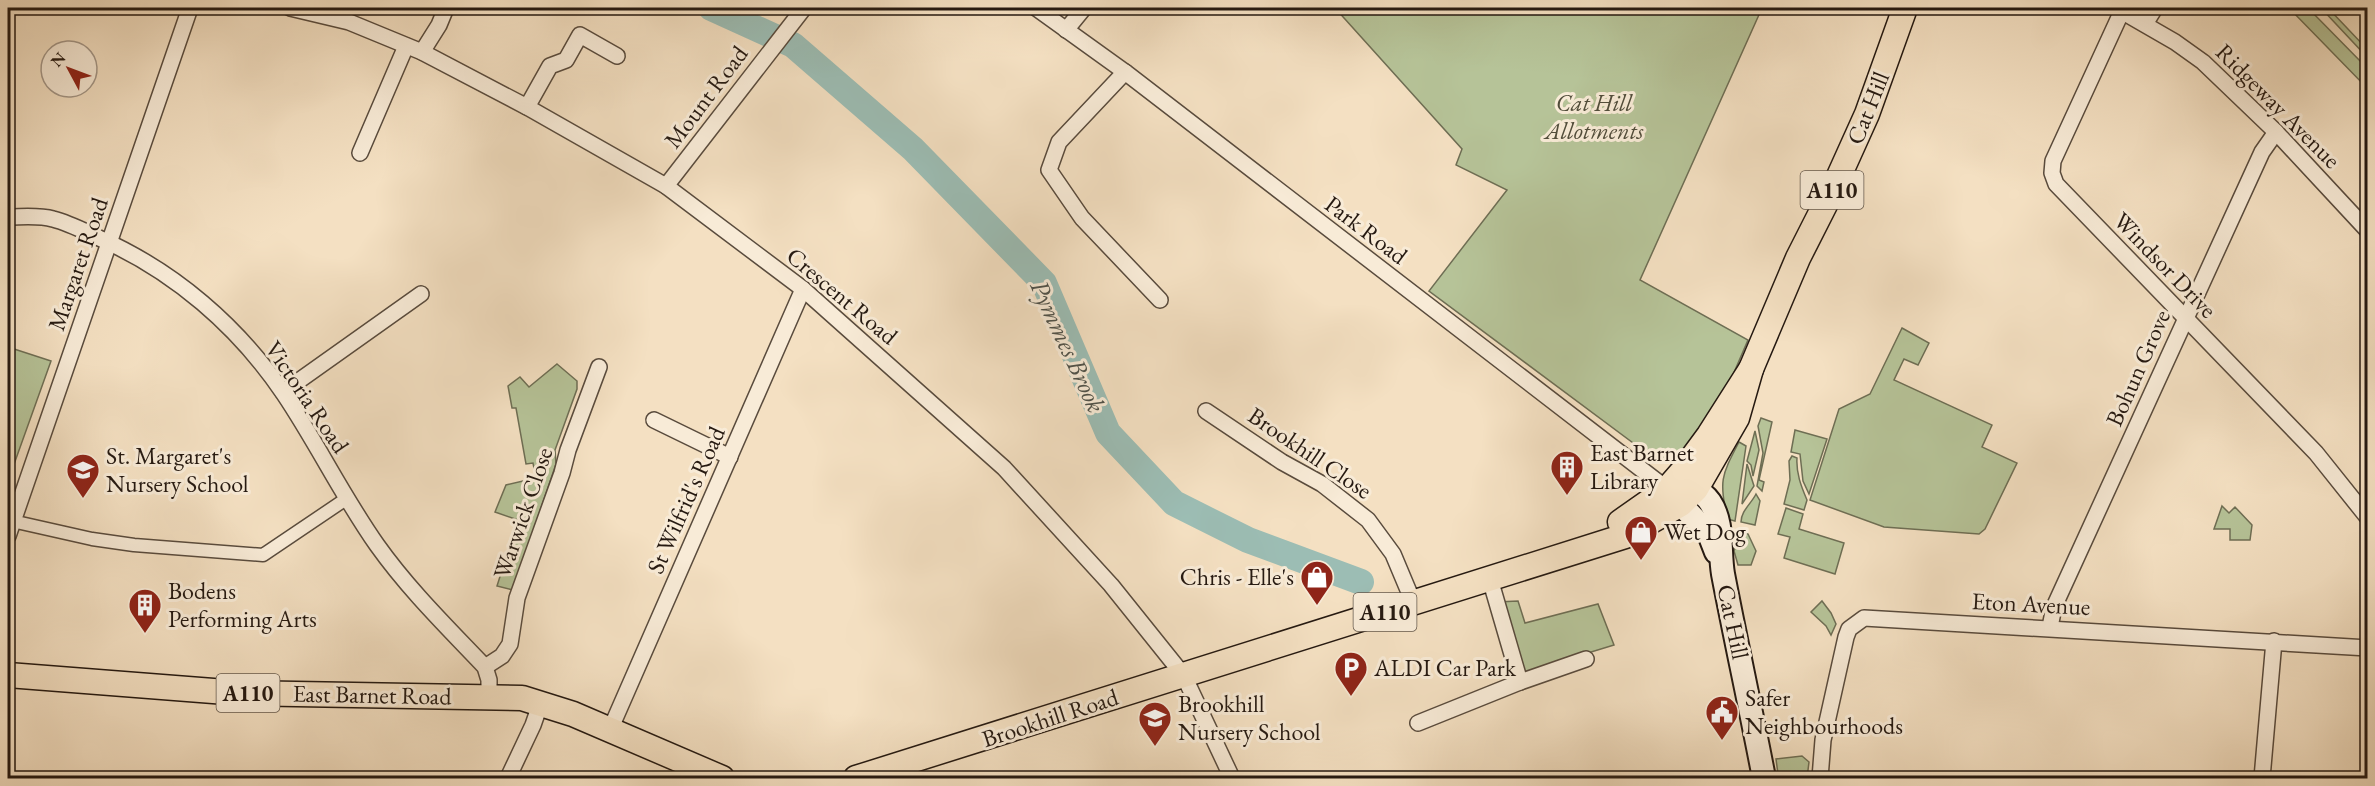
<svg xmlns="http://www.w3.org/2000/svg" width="2375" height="786" viewBox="0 0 2375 786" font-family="'EB Garamond',serif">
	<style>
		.green { fill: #b6c398; stroke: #6e6e54; stroke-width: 1.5 }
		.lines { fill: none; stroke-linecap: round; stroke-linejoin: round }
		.river { stroke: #9cbdb4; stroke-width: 26 }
		.pedestrian-casing { stroke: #594b3d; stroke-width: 15 }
		.minor-casing { stroke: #594b3d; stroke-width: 18 }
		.secondary-casing { stroke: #251911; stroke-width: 26 }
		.primary-casing { stroke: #251911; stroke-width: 27 }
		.pedestrian { stroke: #f8ebd7; stroke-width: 12 }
		.minor { stroke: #f8ebd7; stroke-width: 15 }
		.secondary { stroke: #f8ebd7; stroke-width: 22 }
		.primary { stroke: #f4e0c2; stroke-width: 24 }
		.labels { text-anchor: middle; stroke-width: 6; stroke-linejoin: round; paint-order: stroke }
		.shield { fill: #f8ebd7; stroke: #64584c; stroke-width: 1.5 }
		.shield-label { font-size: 22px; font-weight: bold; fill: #251911 }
		.street-label { font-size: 24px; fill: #251911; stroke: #f8ebd7 }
		.park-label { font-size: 24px; font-style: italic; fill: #504c3a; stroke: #f8ebd7 }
		.poi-label { font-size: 24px; fill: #251911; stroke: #f8ebd7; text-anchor: start }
		.water-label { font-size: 26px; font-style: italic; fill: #4f524a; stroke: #f8ebd7 }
	</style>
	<rect width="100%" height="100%" fill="#f4e0c2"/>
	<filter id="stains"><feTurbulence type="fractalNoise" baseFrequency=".00333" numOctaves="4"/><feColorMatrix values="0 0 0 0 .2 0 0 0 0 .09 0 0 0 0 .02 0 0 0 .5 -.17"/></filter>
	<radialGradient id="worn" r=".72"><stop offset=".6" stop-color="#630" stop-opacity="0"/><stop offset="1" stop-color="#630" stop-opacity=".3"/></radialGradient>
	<g class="green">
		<path d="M1335,8H1762L1640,280L1748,340L1729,384L1683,454L1656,460L1429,291L1507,190L1456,165L1462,149Z"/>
		<path d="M2289,8H2308L2367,68V88Z"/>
		<path d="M2321,8H2328L2367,49V57Z"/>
		<path d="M1902,328L1929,343L1918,365L1904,359L1894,380L1992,425L1982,447L2017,463L1985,529L1979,534L1884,527L1810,500L1839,409L1870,394Z"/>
		<path d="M8,347L51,361L8,481Z"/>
		<path d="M557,364L577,381V389L555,450L556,464L513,590L497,586L518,520L495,512L506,485L536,478L533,463L526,464L516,408H512L508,386L520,377L529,387Z"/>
		<path d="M1761,418L1772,422L1759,480L1764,482L1762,491L1757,486L1763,453L1758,426Z"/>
		<path d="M1795,430L1827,439L1809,494L1803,481L1800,454L1791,452Z"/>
		<path d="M1755,431L1759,450L1753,476L1751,465L1747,461Z"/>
		<path d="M1739,442L1746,446L1735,521L1727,519C1720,480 1720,478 1739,442Z"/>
		<path d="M1792,456L1797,458C1796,473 1801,486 1807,500L1804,510L1784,504L1790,480L1789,461Z"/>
		<path d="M1747,464L1754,486L1742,504Z"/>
		<path d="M1756,494L1760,501L1755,525L1741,522C1741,511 1751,504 1756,494Z"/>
		<path d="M2222,506L2229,513L2235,507L2252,525L2250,540H2230V529H2214Z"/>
		<path d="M1786,508L1803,514L1799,529L1844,543L1835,574L1784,558L1790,537L1778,534Z"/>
		<path d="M1741,531L1748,534L1756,551L1751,565H1738L1734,551Z"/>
		<path d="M1518,601L1525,623L1598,604L1614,645L1519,674L1497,602Z"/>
		<path d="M1822,601L1831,613L1836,624L1831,635L1826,626L1811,612Z"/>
		<path d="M1802,756L1809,762L1807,778H1780L1778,774L1776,759Z"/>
	</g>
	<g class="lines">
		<path class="river" d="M711,8L793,45L913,149L1044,283L1108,433L1174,503L1248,540L1361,582"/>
		<defs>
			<path id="pedestrian" d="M12,521L92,539L134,545L263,555L346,499"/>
			<g id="minor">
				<path d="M290,8L349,22L422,52L527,107L666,186L803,289L1004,468L1111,585L1184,676L1232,778"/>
				<path d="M1036,8L1125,72L1667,489"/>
				<path d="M2116,8L2175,42L2203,62L2276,132L2368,231"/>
				<path d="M2122,11L2053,161L2052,173L2056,184L2316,453L2368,518"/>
				<path d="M2145,24L2155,8"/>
				<path d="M1066,30L1084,8"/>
				<path d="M422,52L439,25L446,8"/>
				<path d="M1125,72L1059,142L1049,170L1082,218L1160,300"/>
				<path d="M527,107L550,66L566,60L580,35L617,56"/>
				<path d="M360,153L406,46"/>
				<path d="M666,186L804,8"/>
				<path d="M8,217C22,217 39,215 53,219C69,223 84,231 99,238C174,271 238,326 284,394C317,443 343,497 377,545C409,590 448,628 485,667L489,680V697"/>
				<path d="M283,392L421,294"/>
				<path d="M1206,411L1282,462L1322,484L1368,520L1393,554L1414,604"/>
				<path d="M654,420L730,457"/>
				<path d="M8,536L190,8"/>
				<path d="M1490,579L1520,682"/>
				<path d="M2050,627L2054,607L2262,152L2276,132"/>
				<path d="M485,667L502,656L510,644L517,598L562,473L568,450L599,367"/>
				<path d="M1418,723L1520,682L1586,659"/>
				<path d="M610,730L803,289"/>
				<path d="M508,778L533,725L541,702"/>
				<path d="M1820,778L1823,740L1846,637L1849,629L1864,618L2368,648"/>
				<path d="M2262,778L2274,641"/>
			</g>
			<g id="secondary">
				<path d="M1678,489C1692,489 1701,489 1710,502C1724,523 1719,551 1723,574C1736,642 1751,710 1764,778"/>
				<path d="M1669,492L1709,534L1716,552"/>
			</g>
			<g id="primary">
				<path d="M1620,522L1667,489L1681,473L1709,435L1751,369L1798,258L1835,185L1867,114L1905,8"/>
				<path d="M8,675L239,693L522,698L573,714L722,778"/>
				<path d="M856,778L1625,536L1681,504L1696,489L1737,418L1751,369"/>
			</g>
		</defs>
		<use href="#pedestrian" class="pedestrian-casing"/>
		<use href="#minor" class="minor-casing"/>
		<use href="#secondary" class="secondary-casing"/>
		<use href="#primary" class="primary-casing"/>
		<use href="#pedestrian" class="pedestrian"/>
		<use href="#minor" class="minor"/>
		<use href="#secondary" class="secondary"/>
		<use href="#primary" class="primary"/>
	</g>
	<defs>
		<symbol id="building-pin" viewBox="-11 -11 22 30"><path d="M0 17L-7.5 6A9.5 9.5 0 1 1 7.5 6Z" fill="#8f2418" stroke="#f8ebd7"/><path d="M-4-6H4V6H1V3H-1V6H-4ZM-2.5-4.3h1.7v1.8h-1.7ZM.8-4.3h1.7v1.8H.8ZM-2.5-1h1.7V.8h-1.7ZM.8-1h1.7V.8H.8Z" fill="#fff"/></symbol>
		<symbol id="school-pin" viewBox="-11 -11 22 30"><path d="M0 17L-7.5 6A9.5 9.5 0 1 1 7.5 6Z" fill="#8f2418" stroke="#f8ebd7"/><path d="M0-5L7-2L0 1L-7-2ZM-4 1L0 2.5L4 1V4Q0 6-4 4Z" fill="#fff"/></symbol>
		<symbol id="shop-pin" viewBox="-11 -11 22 30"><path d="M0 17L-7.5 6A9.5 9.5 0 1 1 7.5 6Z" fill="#8f2418" stroke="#f8ebd7"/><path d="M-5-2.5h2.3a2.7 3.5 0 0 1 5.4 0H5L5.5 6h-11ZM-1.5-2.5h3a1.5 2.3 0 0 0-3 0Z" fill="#fff"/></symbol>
		<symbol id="parking-pin" viewBox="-11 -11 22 30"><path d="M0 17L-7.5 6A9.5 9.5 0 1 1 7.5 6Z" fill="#8f2418" stroke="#f8ebd7"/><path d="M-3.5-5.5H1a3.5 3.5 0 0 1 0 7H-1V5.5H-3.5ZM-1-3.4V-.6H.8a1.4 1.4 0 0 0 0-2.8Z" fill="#fff"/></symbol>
		<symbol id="civic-pin" viewBox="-11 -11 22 30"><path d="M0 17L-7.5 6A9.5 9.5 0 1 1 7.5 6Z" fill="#8f2418" stroke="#f8ebd7"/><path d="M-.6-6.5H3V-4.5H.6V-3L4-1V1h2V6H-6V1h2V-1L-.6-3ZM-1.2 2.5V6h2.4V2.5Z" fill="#fff"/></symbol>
	</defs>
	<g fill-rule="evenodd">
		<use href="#building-pin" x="1548" y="448" width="38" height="52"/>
		<use href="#school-pin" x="64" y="451" width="38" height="52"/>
		<use href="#shop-pin" x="1622" y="513" width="38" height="52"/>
		<use href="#shop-pin" x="1298" y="558" width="38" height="52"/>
		<use href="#building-pin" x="126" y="586" width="38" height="52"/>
		<use href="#parking-pin" x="1332" y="649" width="38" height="52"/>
		<use href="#civic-pin" x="1703" y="693" width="38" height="52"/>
		<use href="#school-pin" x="1136" y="699" width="38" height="52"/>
	</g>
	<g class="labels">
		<g class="shield">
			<rect x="1800.5" y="171" width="63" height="38" rx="4.5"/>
			<rect x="1353.5" y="593" width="63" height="38" rx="4.5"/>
			<rect x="216.5" y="674" width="63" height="38" rx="4.5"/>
		</g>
		<g class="shield-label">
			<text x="1832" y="198">A110</text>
			<text x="1385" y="620">A110</text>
			<text x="248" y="701">A110</text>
		</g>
		<g class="street-label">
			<text transform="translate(706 97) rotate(-53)" y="8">Mount Road</text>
			<text transform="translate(2278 106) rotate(45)" y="8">Ridgeway Avenue</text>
			<text transform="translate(1868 108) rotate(-68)" y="8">Cat Hill</text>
			<text transform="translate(1366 230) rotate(37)" y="8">Park Road</text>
			<text transform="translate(78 264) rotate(-71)" y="8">Margaret Road</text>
			<text transform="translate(2165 265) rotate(46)" y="8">Windsor Drive</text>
			<text transform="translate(842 296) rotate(40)" y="8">Crescent Road</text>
			<text transform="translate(2138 368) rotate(-66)" y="8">Bohun Grove</text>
			<text transform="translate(307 397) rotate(56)" y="8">Victoria Road</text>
			<text transform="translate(1310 453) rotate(34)" y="8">Brookhill Close</text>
			<text transform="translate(686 500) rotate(-66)" y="8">St Wilfrid's Road</text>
			<text transform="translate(523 513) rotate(-71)" y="8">Warwick Close</text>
			<text transform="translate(2031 604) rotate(3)" y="8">Eton Avenue</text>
			<text transform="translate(1733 622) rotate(78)" y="8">Cat Hill</text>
			<text transform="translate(372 695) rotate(1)" y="8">East Barnet Road</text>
			<text transform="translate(1050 718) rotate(-18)" y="8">Brookhill Road</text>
		</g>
		<g class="park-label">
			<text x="1594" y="111">Cat Hill<tspan x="1594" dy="28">Allotments</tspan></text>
		</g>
		<g class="poi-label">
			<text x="1590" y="461">East Barnet<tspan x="1590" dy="28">Library</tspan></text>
			<text x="106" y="464">St. Margaret's<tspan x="106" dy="28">Nursery School</tspan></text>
			<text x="1664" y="540">Wet Dog</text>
			<text x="1294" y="585" text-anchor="end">Chris - Elle's</text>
			<text x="168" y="599">Bodens<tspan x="168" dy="28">Performing Arts</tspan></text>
			<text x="1374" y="676">ALDI Car Park</text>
			<text x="1745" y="706">Safer<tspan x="1745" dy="28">Neighbourhoods</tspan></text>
			<text x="1178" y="712">Brookhill<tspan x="1178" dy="28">Nursery School</tspan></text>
		</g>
		<g class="water-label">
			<text transform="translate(1068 346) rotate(65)" y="9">Pymmes Brook</text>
		</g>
	</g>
	<rect width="2375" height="786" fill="none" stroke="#f4e0c2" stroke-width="30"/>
	<rect x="9" y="9" width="2357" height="768" fill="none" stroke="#251911" stroke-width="3"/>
	<rect x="15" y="15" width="2345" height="756" fill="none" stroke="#251911" stroke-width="1.5"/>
	<g transform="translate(69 69) rotate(311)"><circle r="28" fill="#f8ebd7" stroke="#a49788" stroke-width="1.5"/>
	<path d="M0-4.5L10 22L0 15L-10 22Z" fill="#8f2418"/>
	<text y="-9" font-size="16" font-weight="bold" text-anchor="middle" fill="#251911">N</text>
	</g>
	<rect width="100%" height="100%" filter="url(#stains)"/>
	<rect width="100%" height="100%" fill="url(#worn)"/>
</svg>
